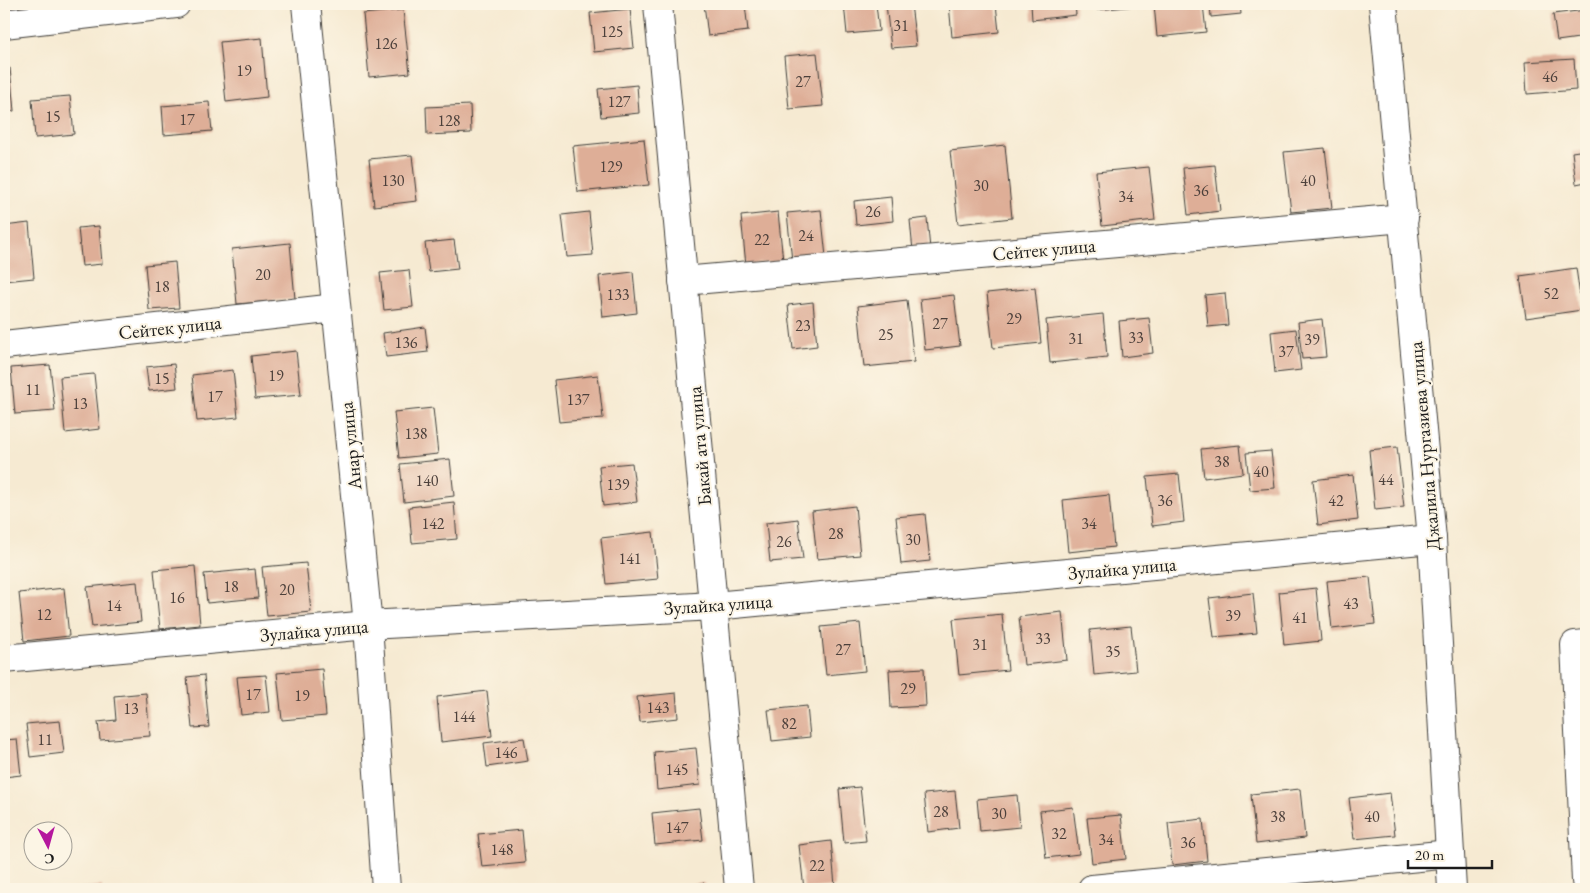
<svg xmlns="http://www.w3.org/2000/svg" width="1590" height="893" viewBox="0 0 1590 893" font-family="'EB Garamond',serif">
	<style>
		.building { fill: #deae97 }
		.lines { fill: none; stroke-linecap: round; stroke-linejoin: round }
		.street-casing { stroke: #3d3b37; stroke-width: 30 }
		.secondary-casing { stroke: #3d3b37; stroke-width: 30 }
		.street { stroke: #fff; stroke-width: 28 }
		.secondary { stroke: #fff; stroke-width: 28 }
		.labels { text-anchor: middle; stroke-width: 4; stroke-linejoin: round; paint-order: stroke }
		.number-label { font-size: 16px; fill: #4c403b }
		.street-label { font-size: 19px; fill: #1c1c1c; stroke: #fcf5e5 }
	</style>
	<rect width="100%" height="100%" fill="#fcf5e5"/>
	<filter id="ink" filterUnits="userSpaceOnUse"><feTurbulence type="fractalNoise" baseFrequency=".02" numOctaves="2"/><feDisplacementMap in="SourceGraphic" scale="10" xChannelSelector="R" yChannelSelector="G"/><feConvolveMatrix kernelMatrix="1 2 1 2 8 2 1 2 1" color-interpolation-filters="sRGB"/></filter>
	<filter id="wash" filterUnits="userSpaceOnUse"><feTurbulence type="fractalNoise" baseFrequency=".0096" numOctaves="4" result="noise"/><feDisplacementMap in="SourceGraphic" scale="20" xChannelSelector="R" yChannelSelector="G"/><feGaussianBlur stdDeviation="1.12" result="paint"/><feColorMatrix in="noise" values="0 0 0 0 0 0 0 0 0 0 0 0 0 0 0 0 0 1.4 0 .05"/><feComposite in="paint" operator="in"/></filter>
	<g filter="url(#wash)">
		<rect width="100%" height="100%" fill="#f6ead2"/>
		<g id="blocks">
			<g class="building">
				<path d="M704,4H745L748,31L708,36Z"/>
				<path d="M844,4H876L879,31L847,34Z"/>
				<path d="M886,4H911L916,46L891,48Z"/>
				<path d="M949,4H996L999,32L952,37Z"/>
				<path d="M1031,4H1075L1076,15L1032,20Z"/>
				<path d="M1097,4H1136V6L1097,10Z"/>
				<path d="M1154,4H1203L1206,32L1157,37Z"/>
				<path d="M1210,4H1240L1241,14L1211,17Z"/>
				<path d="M630,9L634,48L594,52L590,13Z"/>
				<path d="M403,10L410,73L369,77L363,14Z"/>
				<path d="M1586,10V37L1557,41L1553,14Z"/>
				<path d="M262,38L267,97L226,102L220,42Z"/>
				<path d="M817,53L823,106L789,109L784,56Z"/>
				<path d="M1574,59L1576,90L1527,94L1525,62Z"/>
				<path d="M4,68H10L14,111L4,112Z"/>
				<path d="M637,85L639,113L601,117L598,89Z"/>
				<path d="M70,96L74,134L35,138L32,99Z"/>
				<path d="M209,102L212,131L164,135L162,106Z"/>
				<path d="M470,105L471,133L427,135L426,107Z"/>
				<path d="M644,139L649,185L578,192L573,146Z"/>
				<path d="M1005,145L1012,218L958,224L950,151Z"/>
				<path d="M1325,148L1332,208L1291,212L1284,152Z"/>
				<path d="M1586,150V182L1576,184L1572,152Z"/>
				<path d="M412,155L417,201L374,206L369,159Z"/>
				<path d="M1215,165L1220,211L1188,215L1183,168Z"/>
				<path d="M1149,167L1155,220L1102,226L1096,172Z"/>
				<path d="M891,197L893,221L856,225L854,201Z"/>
				<path d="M821,210L826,257L792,261L787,213Z"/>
				<path d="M589,212L593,255L567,257L562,215Z"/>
				<path d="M778,212L783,261L746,265L741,216Z"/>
				<path d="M927,218L930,249L913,251L910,220Z"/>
				<path d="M29,223L34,278L4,281V226Z"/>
				<path d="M99,226L102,264L82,266L78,228Z"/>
				<path d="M454,240L458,269L429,272L425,243Z"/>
				<path d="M290,243L295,299L237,304L232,249Z"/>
				<path d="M175,262L179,308L149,310L145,265Z"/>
				<path d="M1576,268L1582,310L1526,318L1520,276Z"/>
				<path d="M409,270L413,307L384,310L380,273Z"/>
				<path d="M633,272L637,313L603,317L599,276Z"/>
				<path d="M1035,288L1041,343L993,348L987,293Z"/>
				<path d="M1225,293L1228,325L1208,327L1205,295Z"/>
				<path d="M954,295L960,346L925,350L920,299Z"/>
				<path d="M907,300L914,362L864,367L858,306Z"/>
				<path d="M813,302L817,346L793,349L788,305Z"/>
				<path d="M1103,314L1107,357L1050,363L1046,320Z"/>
				<path d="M1149,318L1153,353L1122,357L1119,321Z"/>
				<path d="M1322,319L1326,357L1302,359L1298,322Z"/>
				<path d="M425,327L428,352L386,357L383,333Z"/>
				<path d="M1296,329L1301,370L1275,373L1271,332Z"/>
				<path d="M296,351L301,395L255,399L251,356Z"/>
				<path d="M174,364L177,388L149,391L146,367Z"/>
				<path d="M50,365L55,411L15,414L11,368Z"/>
				<path d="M233,370L238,417L197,421L192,375Z"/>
				<path d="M94,374L100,429L65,433L60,377Z"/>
				<path d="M598,375L603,418L559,422L554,380Z"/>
				<path d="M433,408L438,454L399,458L394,412Z"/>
				<path d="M1240,445L1243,473L1204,478L1201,449Z"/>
				<path d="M1397,447L1404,507L1375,510L1369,450Z"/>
				<path d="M1271,451L1275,488L1250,490L1246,453Z"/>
				<path d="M450,459L454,496L404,502L400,464Z"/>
				<path d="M632,463L637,502L603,506L599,466Z"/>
				<path d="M1179,474L1184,522L1152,526L1147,477Z"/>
				<path d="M1353,475L1358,520L1318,525L1313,480Z"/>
				<path d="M1109,495L1114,547L1068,552L1063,500Z"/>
				<path d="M454,502L457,539L412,543L409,507Z"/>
				<path d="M855,506L860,555L817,559L812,511Z"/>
				<path d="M925,514L930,561L901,564L896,517Z"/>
				<path d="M798,519L803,559L770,562L766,523Z"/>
				<path d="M653,532L658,579L606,584L601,538Z"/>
				<path d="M306,563L311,612L267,616L262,567Z"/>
				<path d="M195,566L200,625L160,629L154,570Z"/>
				<path d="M255,569L258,598L207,603L204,574Z"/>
				<path d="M1370,577L1375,624L1332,629L1327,581Z"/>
				<path d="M137,582L141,622L92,627L87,587Z"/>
				<path d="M64,588L69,636L24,641L19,593Z"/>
				<path d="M1316,588L1321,641L1284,645L1279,592Z"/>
				<path d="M1253,593L1257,633L1214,637L1209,598Z"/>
				<path d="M1062,612L1067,660L1024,665L1019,617Z"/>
				<path d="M1002,614L1008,670L959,675L953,619Z"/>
				<path d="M860,623L865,671L826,675L821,627Z"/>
				<path d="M1131,626L1136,671L1094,675L1090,630Z"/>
				<path d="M924,668L926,706L891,708L889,670Z"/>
				<path d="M322,669L326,716L282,720L277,673Z"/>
				<path d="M204,675L209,727L192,728L187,677Z"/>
				<path d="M266,675L270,712L241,715L237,677Z"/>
				<path d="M487,691L492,736L441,742L437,697Z"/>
				<path d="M146,693L150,736L100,740L98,722L116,720L114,696Z"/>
				<path d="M676,693L678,718L640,722L637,697Z"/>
				<path d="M807,706L810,737L772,741L768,710Z"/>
				<path d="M60,721L64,753L30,757L26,724Z"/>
				<path d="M524,738L528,761L487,767L484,743Z"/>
				<path d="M17,739L21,775L4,777V740Z"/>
				<path d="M696,748L700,785L657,790L654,752Z"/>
				<path d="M860,787L866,841L844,843L839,789Z"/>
				<path d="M1300,789L1305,838L1256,844L1251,794Z"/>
				<path d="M955,791L959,828L928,832L924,794Z"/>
				<path d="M1390,793L1395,835L1354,839L1349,798Z"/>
				<path d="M1017,795L1020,827L980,831L977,799Z"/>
				<path d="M1073,807L1079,854L1046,858L1040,811Z"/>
				<path d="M699,808L703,840L655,845L652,813Z"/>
				<path d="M1121,815L1126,859L1092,863L1087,818Z"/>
				<path d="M1203,819L1207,861L1172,865L1168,823Z"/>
				<path d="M522,830L525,863L482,867L478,834Z"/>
				<path d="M831,841L835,886L804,889L799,845Z"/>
				<path d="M704,883V889H666V887Z"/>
				<path d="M102,886V889H79L78,888Z"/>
			</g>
		</g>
	</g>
	<g filter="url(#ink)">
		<use href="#blocks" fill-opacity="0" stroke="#3d3b37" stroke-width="1"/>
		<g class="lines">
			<defs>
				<g id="street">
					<path d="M306,4L368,625L386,889"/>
					<path d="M658,4L739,889"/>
					<path d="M4,24L176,4"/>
					<path d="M683,281L1404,218"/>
					<path d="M4,345L336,308"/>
					<path d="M1586,644L1575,645L1586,881"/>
					<path d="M4,659L368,625L714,606L1432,539"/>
					<path d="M1092,889L1450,854"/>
				</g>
				<path id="secondary" d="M1383,4L1432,539L1452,889"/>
			</defs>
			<use href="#street" class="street-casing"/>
			<use href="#secondary" class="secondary-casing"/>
			<use href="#street" class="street"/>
			<use href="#secondary" class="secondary"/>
		</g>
	</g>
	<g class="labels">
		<g class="number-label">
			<text x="901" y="31">31</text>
			<text x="612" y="37">125</text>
			<text x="386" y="49">126</text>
			<text x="244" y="76">19</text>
			<text x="1550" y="82">46</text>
			<text x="803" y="87">27</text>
			<text x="619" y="107">127</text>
			<text x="53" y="122">15</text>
			<text x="187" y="125">17</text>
			<text x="449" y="126">128</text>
			<text x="611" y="172">129</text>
			<text x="393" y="186">130</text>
			<text x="1308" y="186">40</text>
			<text x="981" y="191">30</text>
			<text x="1201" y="196">36</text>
			<text x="1126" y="202">34</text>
			<text x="873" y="217">26</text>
			<text x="806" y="241">24</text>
			<text x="762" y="245">22</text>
			<text x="263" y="280">20</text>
			<text x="162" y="292">18</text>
			<text x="1551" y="299">52</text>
			<text x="618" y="300">133</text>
			<text x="1014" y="324">29</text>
			<text x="940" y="329">27</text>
			<text x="803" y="331">23</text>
			<text x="886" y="340">25</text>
			<text x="1136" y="343">33</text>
			<text x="1076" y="344">31</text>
			<text x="1312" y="345">39</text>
			<text x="406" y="348">136</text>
			<text x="1286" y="357">37</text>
			<text x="276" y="381">19</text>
			<text x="162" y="384">15</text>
			<text x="33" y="395">11</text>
			<text x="215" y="402">17</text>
			<text x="578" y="405">137</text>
			<text x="80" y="409">13</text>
			<text x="416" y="439">138</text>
			<text x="1222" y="467">38</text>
			<text x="1261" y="477">40</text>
			<text x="1386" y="485">44</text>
			<text x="427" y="486">140</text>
			<text x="618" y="490">139</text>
			<text x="1165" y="506">36</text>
			<text x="1336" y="506">42</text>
			<text x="433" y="529">142</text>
			<text x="1089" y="529">34</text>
			<text x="836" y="539">28</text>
			<text x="913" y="545">30</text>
			<text x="784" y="547">26</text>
			<text x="630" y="564">141</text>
			<text x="231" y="592">18</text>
			<text x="287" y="595">20</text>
			<text x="177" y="603">16</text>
			<text x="1351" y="609">43</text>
			<text x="114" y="611">14</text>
			<text x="44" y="620">12</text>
			<text x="1233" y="621">39</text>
			<text x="1300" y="623">41</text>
			<text x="1043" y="644">33</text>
			<text x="980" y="650">31</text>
			<text x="843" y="655">27</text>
			<text x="1113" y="657">35</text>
			<text x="908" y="694">29</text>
			<text x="253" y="700">17</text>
			<text x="302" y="701">19</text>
			<text x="658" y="713">143</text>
			<text x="131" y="714">13</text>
			<text x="464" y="722">144</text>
			<text x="789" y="729">82</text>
			<text x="45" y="745">11</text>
			<text x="506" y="758">146</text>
			<text x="677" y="775">145</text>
			<text x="941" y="817">28</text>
			<text x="999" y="819">30</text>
			<text x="1278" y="822">38</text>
			<text x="1372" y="822">40</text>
			<text x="677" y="833">147</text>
			<text x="1059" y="839">32</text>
			<text x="1106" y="845">34</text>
			<text x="1188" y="848">36</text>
			<text x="502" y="855">148</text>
			<text x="817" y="871">22</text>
		</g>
		<g class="street-label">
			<text transform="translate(1044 249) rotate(-5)" y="7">Сейтек улица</text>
			<text transform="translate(170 327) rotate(-6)" y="7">Сейтек улица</text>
			<text transform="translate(350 446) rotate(-96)" y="7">Анар улица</text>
			<text transform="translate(699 446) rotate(-95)" y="7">Бакай ата улица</text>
			<text transform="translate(1424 446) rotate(-95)" y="7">Джалила Нургазиева улица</text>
			<text transform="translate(1122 568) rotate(-5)" y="7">Зулайка улица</text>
			<text transform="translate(718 604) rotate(-4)" y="7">Зулайка улица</text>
			<text transform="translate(314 630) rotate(-5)" y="7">Зулайка улица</text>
		</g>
	</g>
	<rect width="1590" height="893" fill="none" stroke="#fcf5e5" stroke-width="20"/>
	<g transform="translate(48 846) rotate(174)"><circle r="24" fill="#fcf5e5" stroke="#a29e95"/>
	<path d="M0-4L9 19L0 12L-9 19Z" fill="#b5179e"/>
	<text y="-8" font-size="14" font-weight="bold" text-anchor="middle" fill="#1c1c1c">С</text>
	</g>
	<path d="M1408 860v8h84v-8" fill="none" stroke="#1c1c1c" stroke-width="2.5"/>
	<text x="1415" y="860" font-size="15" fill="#1c1c1c" stroke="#fcf5e5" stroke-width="4" paint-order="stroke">20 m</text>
</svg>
